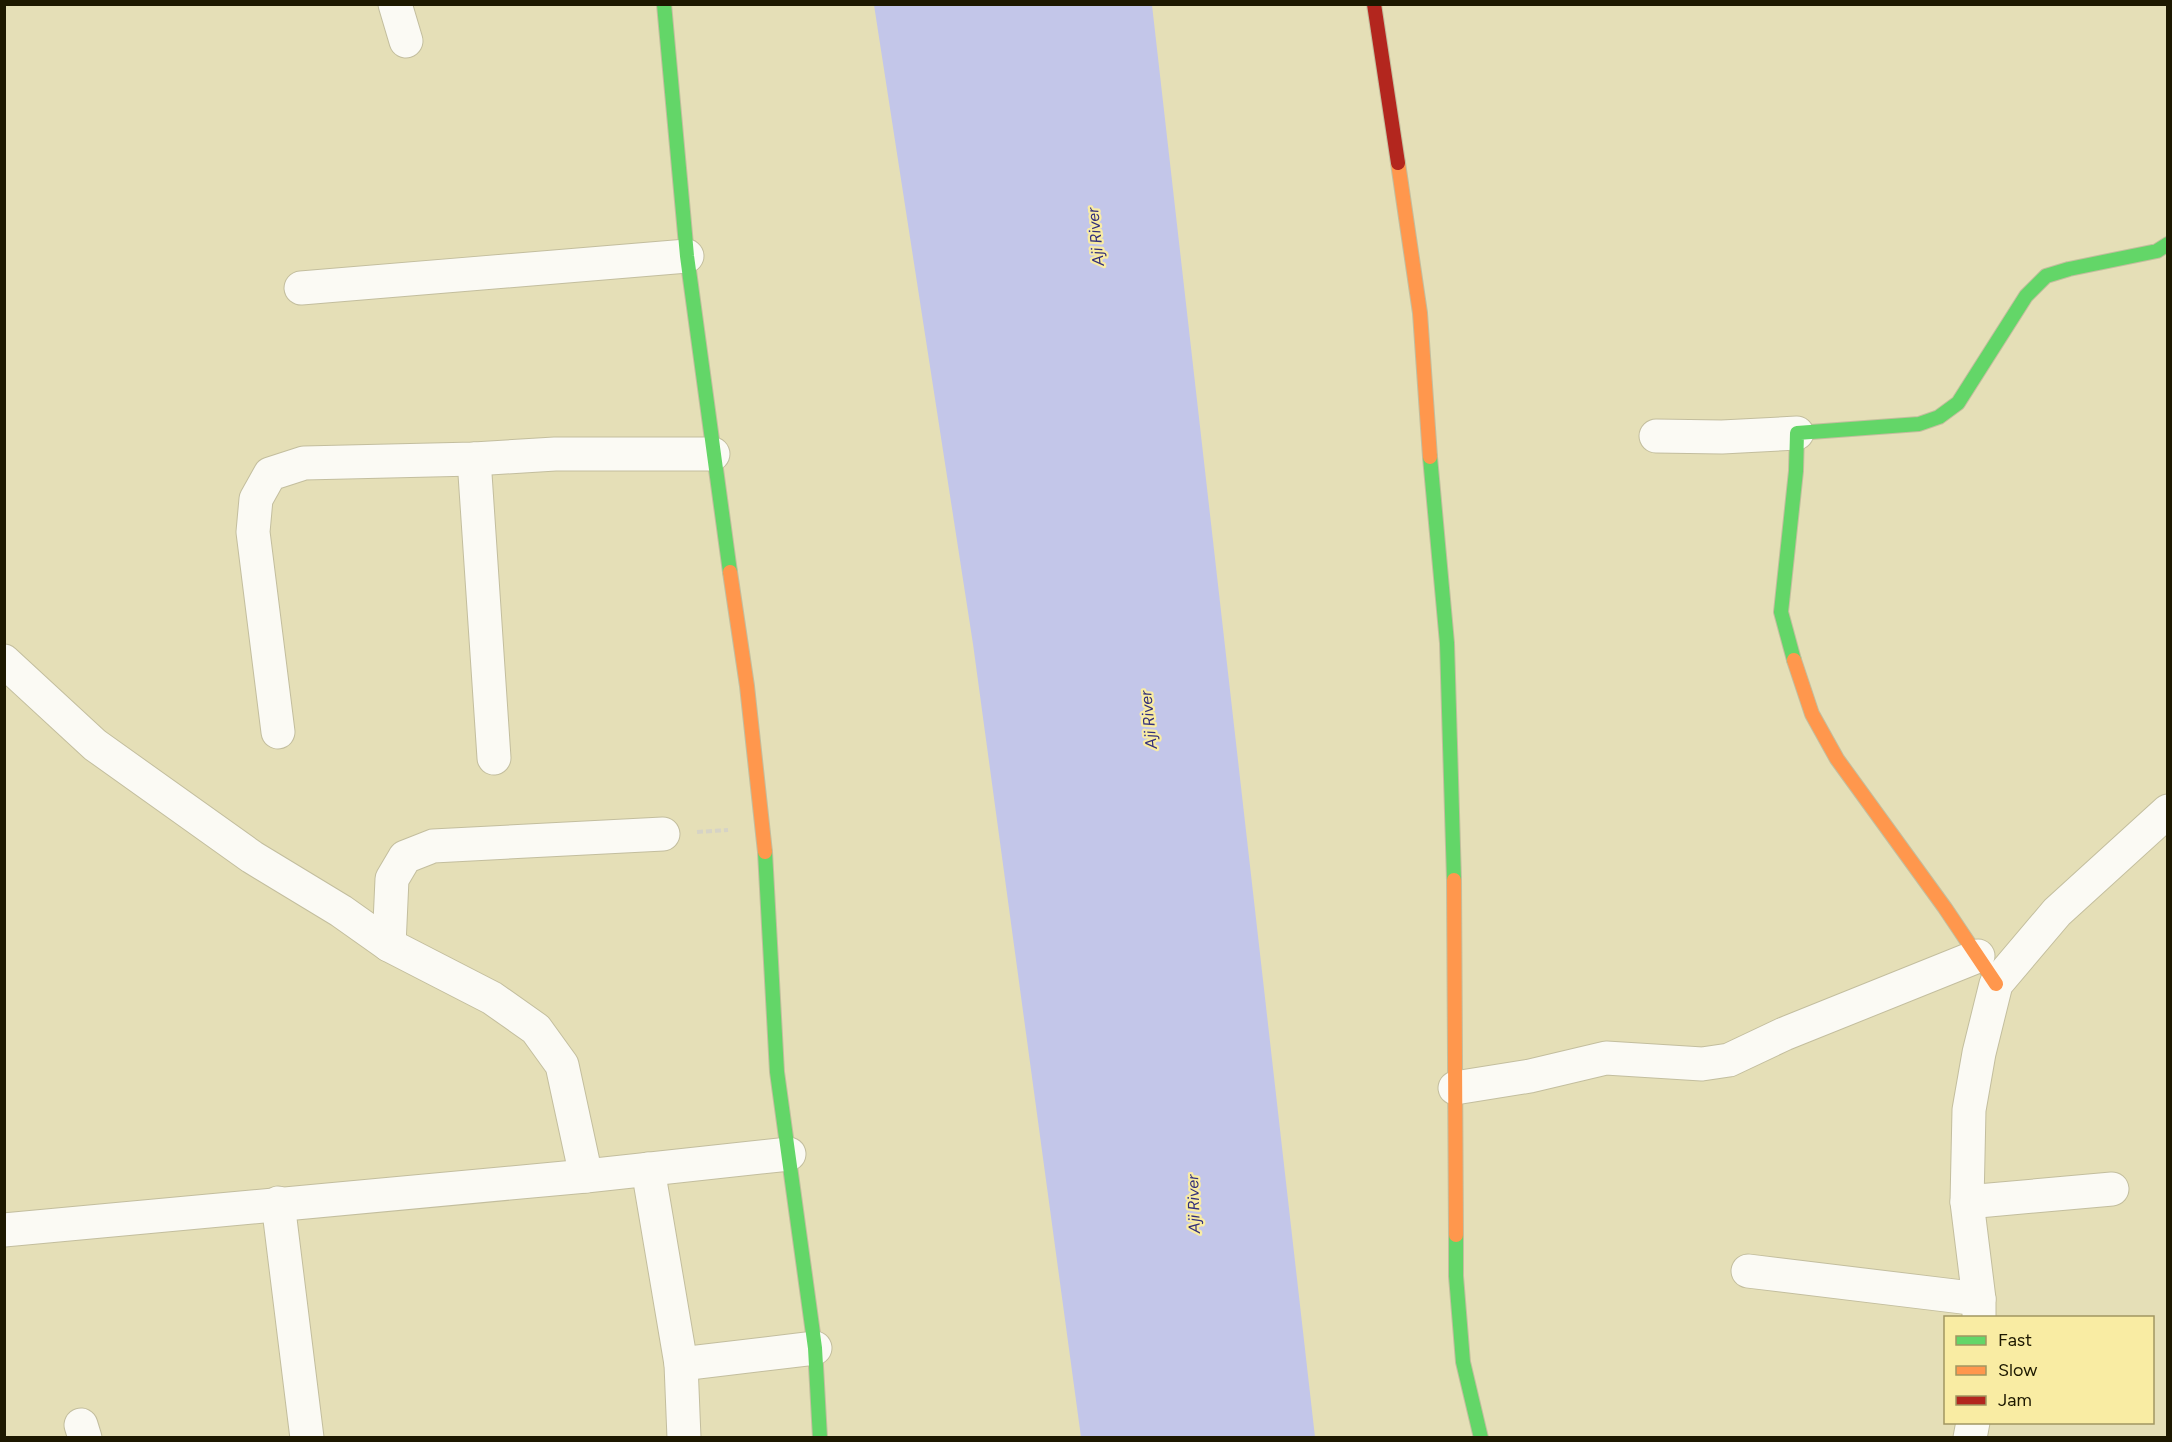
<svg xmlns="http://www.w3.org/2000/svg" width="2172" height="1442" viewBox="0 0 2172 1442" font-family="Figtree,sans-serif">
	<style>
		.water { fill: #c3c6e9 }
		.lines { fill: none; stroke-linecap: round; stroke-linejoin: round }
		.street-casing { stroke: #c3be9e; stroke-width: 35 }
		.fast-casing { stroke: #c3be9e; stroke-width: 16 }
		.slow-casing { stroke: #c3be9e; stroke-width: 16 }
		.jam-casing { stroke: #c3be9e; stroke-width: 16 }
		.path { stroke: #d6d3c6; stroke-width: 4; stroke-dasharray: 6 3; stroke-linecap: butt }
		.street { stroke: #fbfaf4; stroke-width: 33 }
		.fast { stroke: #63d668; stroke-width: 14 }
		.slow { stroke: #ff974d; stroke-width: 14 }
		.jam { stroke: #b3261e; stroke-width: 14 }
		.labels { text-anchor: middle; stroke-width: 4.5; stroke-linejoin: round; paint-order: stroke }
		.water-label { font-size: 16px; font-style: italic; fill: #322f7a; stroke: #f9eca3 }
	</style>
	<rect width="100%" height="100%" fill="#e5dfb7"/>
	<path class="water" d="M874,5H1152L1315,1437H1081L973,644Z"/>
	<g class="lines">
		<defs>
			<g id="street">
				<path d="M395,4L406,41"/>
				<path d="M301,288L687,256"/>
				<path d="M1656,436L1722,437L1797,433"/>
				<path d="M474,459L494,758"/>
				<path d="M4,661L95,745L252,857L341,911L389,945L492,998L536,1029L562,1065L586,1176"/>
				<path d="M278,732L253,532L256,499L270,474L304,463L474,459L555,454H713"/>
				<path d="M389,945L392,879L405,857L433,846L663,834"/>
				<path d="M1455,1088L1530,1076L1606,1058L1702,1064L1729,1060L1784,1034L1978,956"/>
				<path d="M648,1169L681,1364L684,1438"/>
				<path d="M1967,1202L2112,1189"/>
				<path d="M278,1203L307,1438"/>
				<path d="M4,1230L586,1176L789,1154"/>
				<path d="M1748,1271L1979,1299"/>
				<path d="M1979,1318V1299L1967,1202L1969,1110L1979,1053L1996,984L2057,912L2168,811"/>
				<path d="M681,1364L815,1348"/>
				<path d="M81,1425L85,1438"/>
				<path d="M1970,1438L1973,1422"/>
			</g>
			<g id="fast">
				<path d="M664,4L687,256L730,572"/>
				<path d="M1430,457L1447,643L1454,880"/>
				<path d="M1794,660L1781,612L1796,471L1797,433L1919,424L1939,417L1958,403L2026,296L2046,276L2069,269L2157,251L2168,244"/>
				<path d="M765,852L777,1072L815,1348L820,1438"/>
				<path d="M1456,1235V1276L1463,1362L1481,1438"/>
			</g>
			<g id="slow">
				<path d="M1398,163L1420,313L1430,457"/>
				<path d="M730,572L747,686L765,852"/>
				<path d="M1794,660L1812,714L1837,759L1945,908L1996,984"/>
				<path d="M1454,880L1456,1235"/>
			</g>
			<path id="jam" d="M1374,4L1398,163"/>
		</defs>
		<use href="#street" class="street-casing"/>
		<use href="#fast" class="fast-casing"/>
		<use href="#slow" class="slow-casing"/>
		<use href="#jam" class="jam-casing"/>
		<path class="path" d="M697,832L728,830"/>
		<use href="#street" class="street"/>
		<use href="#fast" class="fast"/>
		<use href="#slow" class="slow"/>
		<use href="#jam" class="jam"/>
	</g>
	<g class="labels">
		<g class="water-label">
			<text transform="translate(1095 237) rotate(-96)" y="6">Aji River</text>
			<text transform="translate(1148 720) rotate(-96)" y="6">Aji River</text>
			<text transform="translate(1193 1204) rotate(-92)" y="6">Aji River</text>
		</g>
	</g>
	<rect width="2172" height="1442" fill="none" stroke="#1d1800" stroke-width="12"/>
	<rect x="1944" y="1316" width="210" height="108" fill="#f9eca3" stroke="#a19762" stroke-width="1.5"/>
	<rect x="1956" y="1336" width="30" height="9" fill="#63d668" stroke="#a19762" stroke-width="1.5"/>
	<text x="1998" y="1346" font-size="18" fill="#1d1800">Fast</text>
	<rect x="1956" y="1366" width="30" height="9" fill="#ff974d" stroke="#a19762" stroke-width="1.5"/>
	<text x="1998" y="1376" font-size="18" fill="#1d1800">Slow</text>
	<rect x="1956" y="1396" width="30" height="9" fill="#b3261e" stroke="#a19762" stroke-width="1.5"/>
	<text x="1998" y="1406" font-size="18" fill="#1d1800">Jam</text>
</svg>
